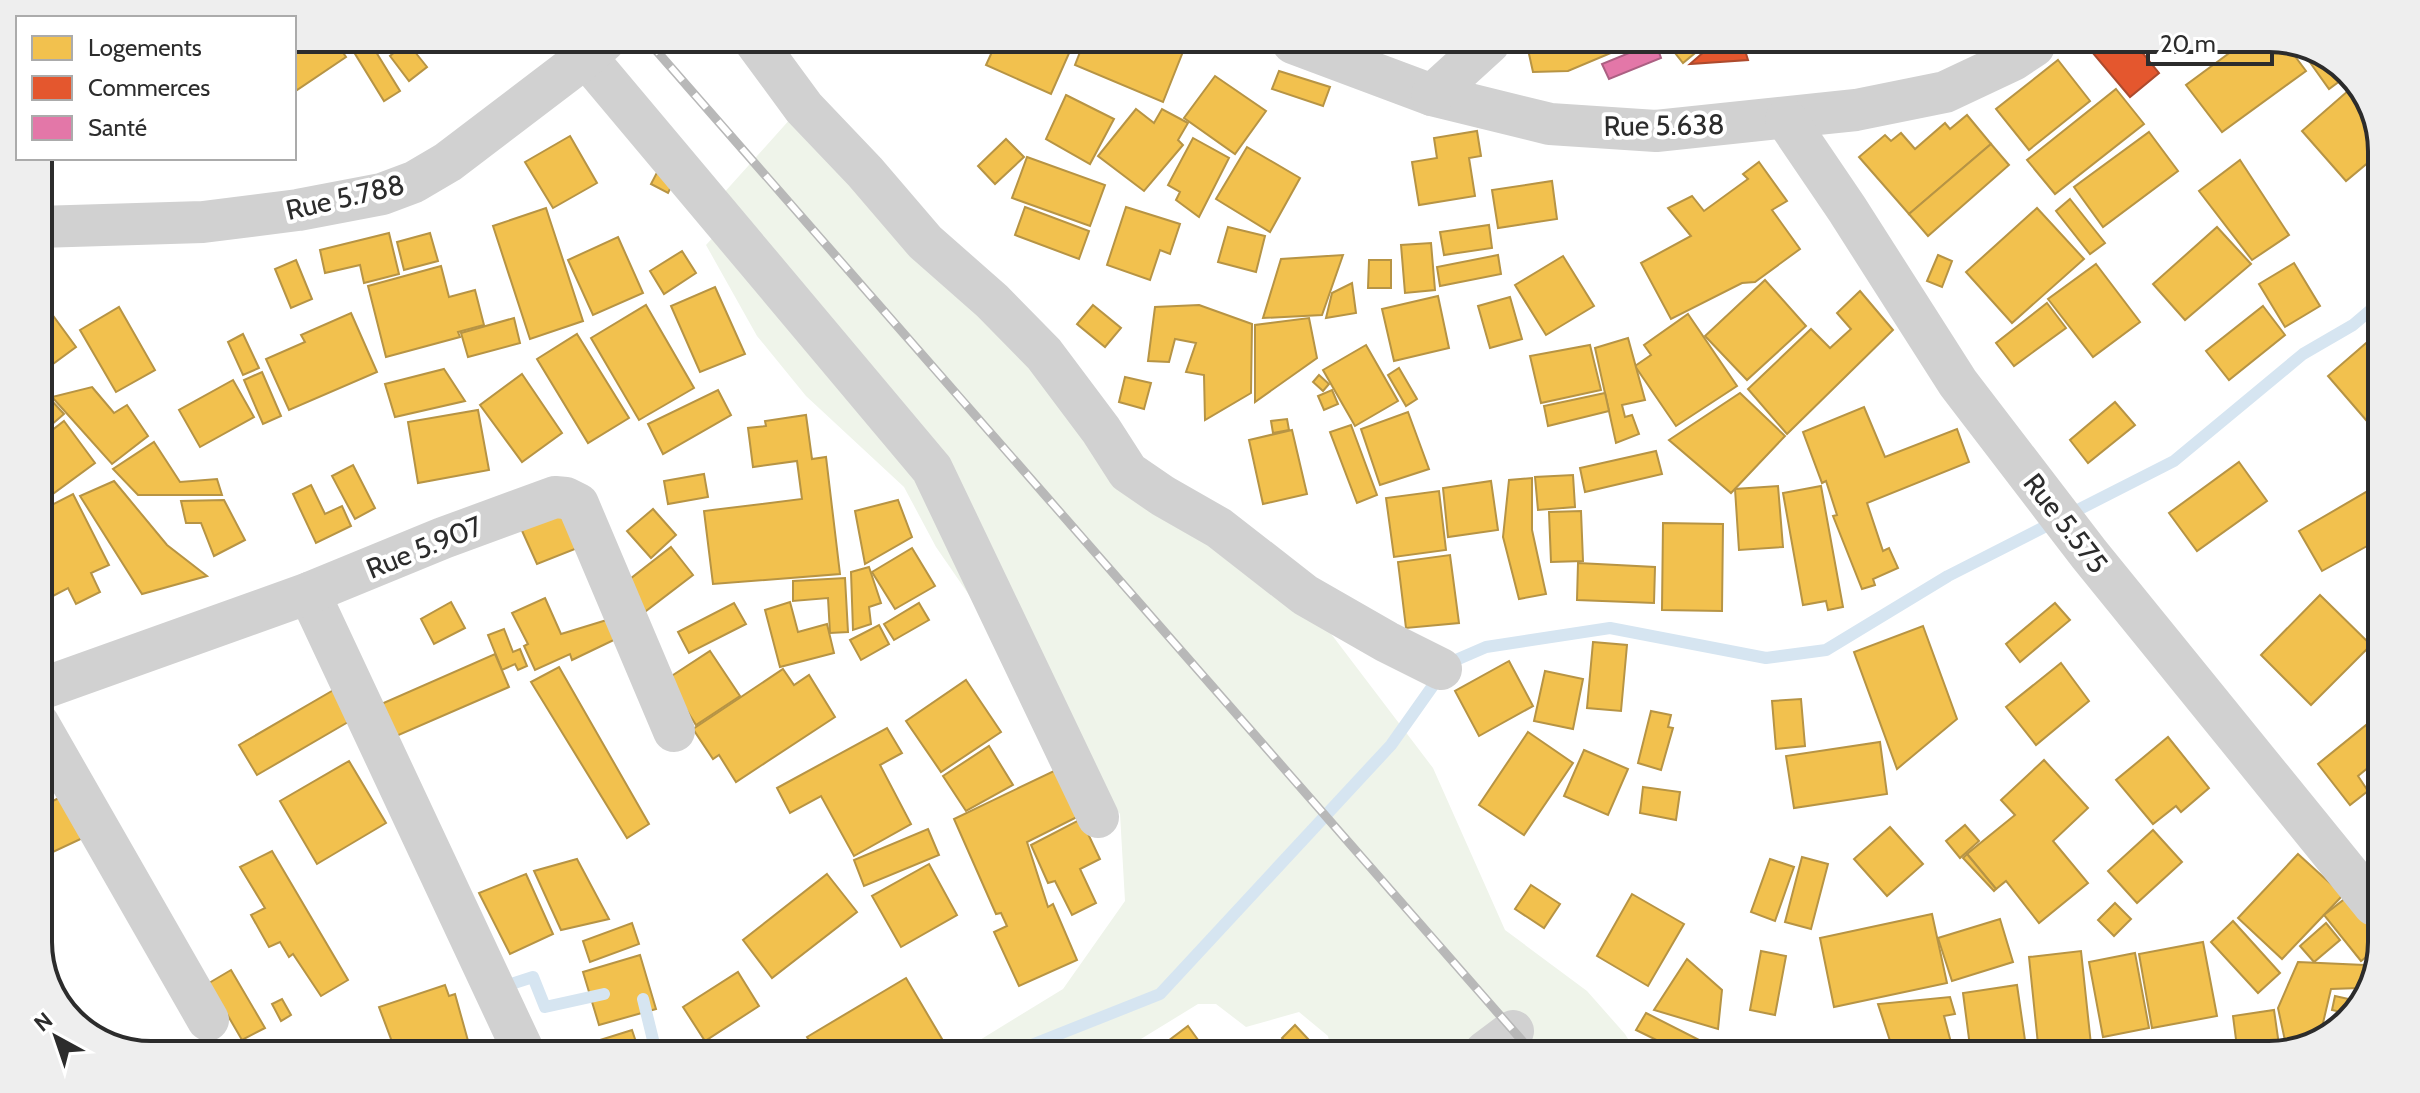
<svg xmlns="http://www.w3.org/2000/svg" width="2420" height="1093" viewBox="0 0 2420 1093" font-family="Cabin,sans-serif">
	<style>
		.green { fill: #eff4ea }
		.homes { fill: #f2c14e; stroke: #b79444; stroke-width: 2 }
		.shops { fill: #e4572e; stroke: #ad4a2d; stroke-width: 2 }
		.health { fill: #e377a8; stroke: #ac6083; stroke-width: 2 }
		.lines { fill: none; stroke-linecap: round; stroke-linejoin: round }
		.stream { stroke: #d6e5f1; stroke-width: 12 }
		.minor { stroke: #d1d1d1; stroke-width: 42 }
		.rail-casing { stroke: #b8b8b8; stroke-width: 9 }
		.rail { stroke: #fff; stroke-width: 6; stroke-dasharray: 18; stroke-linecap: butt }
		.labels { text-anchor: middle; stroke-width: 8; stroke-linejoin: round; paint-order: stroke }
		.street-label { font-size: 28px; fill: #2c2c2c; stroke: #fff }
		.rim { fill: none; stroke: #2c2c2c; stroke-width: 4 }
	</style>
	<rect width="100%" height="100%" fill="#fff"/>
	<path class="green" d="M792,117L1012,333L1162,511L1316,614L1433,768L1505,930L1587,991L1625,1034L1636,1052L1331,1051L1328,1036L1299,1012L1246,1027L1216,1004H1198L1123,1050H975V1043L1063,989L1125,901L1120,814L936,547L904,487L806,396L757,336L706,245L736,212L722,195Z"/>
	<g class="homes">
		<path d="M294,39H334L346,57L294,92Z"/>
		<path d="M358,39H368L400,91L384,101L349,44Z"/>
		<path d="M376,39H403L387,52Z"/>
		<path d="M997,41L1074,42L1051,94L986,65Z"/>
		<path d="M407,42L427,67L409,81L390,56Z"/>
		<path d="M1084,42H1167L1184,49L1163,102L1075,65Z"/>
		<path d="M1531,44H1623L1625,47L1568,71L1533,72L1527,45Z"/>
		<path d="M1668,44H1706L1683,63Z"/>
		<path d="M2229,46L2288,47L2306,71L2222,132L2186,85L2232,51Z"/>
		<path d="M2313,47L2348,75L2329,89L2304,54Z"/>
		<path d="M2058,60L2090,101L2029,150L1996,109Z"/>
		<path d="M1279,71L1330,87L1323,106L1272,89Z"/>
		<path d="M1215,76L1266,111L1235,154L1184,118Z"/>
		<path d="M2357,83L2363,88L2382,144V151L2346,181L2302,131Z"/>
		<path d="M2116,89L2144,124L2055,194L2027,160Z"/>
		<path d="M1066,95L1114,119L1090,164L1046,139Z"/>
		<path d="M1136,109L1154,123L1162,109L1188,123L1178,140L1183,145L1144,191L1098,156Z"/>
		<path d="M1967,115L1991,144L1909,214L1859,157L1885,135L1891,141L1901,133L1915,149L1945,123L1950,129Z"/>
		<path d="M1477,131L1481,156L1469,158L1475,196L1419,205L1412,162L1437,158L1434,138Z"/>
		<path d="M2149,132L2178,171L2103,227L2074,187Z"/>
		<path d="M570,136L597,183L553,208L525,162Z"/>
		<path d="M1193,138L1229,158L1199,217L1176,200L1180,192L1168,185Z"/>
		<path d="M1006,139L1024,157L995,184L978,166Z"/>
		<path d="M1991,144L2009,165L1928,236L1909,214Z"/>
		<path d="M1247,147L1300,178L1270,232L1216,199Z"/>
		<path d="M1027,157L1105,185L1090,226L1012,198Z"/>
		<path d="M664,159L681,167L668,193L651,184Z"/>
		<path d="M2240,160L2289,235L2252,260L2199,191Z"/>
		<path d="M1759,162L1787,201L1772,210L1800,249L1755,282L1742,283L1671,319L1641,263L1691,236L1668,208L1692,196L1704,211L1748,179L1743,174Z"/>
		<path d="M1552,181L1557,219L1498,228L1492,190Z"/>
		<path d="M2070,199L2105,243L2090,254L2056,211Z"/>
		<path d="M1025,207L1089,231L1079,259L1015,235Z"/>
		<path d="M1126,207L1180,224L1170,254L1160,250L1150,280L1107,265Z"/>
		<path d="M546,208L583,321L530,339L493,226Z"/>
		<path d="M2037,208L2084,259L2012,323L1966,272Z"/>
		<path d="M1489,225L1492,248L1444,255L1440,232Z"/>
		<path d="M1228,227L1265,236L1256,272L1218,262Z"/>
		<path d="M2217,227L2251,264L2185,320L2153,284Z"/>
		<path d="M389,233L399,274L364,283L360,265L325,273L320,250Z"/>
		<path d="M430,233L438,261L404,270L397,242Z"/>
		<path d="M618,237L643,293L593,315L568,260Z"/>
		<path d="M1431,243L1435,290L1405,293L1401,245Z"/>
		<path d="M682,251L696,273L664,294L650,271Z"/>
		<path d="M1343,255L1322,315L1263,318L1281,259Z"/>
		<path d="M1498,255L1501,274L1440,286L1437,267Z"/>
		<path d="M1938,255L1952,261L1942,287L1927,281Z"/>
		<path d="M1563,256L1594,306L1546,335L1515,285Z"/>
		<path d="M296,260L312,299L291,308L275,269Z"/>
		<path d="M1369,260H1391V288H1368Z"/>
		<path d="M2294,263L2320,306L2285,327L2259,284Z"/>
		<path d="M2096,264L2140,322L2093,357L2048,299Z"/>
		<path d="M441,266L449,297L475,290L484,325L458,332L460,337L386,357L368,286Z"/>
		<path d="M1765,280L1806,326L1747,380L1705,336Z"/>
		<path d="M1352,283L1356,313L1326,318L1332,293Z"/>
		<path d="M715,287L745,354L700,372L671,306Z"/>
		<path d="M1860,291L1893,330L1787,434L1748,389L1811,329L1830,348L1851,329L1837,313Z"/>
		<path d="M38,295L76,347L38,375Z"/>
		<path d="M1438,296L1449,348L1394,361L1382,309Z"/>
		<path d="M1510,297L1522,339L1490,348L1478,306Z"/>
		<path d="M2047,303L2066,328L2014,366L1996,343Z"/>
		<path d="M646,305L694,388L639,420L591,338Z"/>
		<path d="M1093,305L1121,328L1105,347L1077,324Z"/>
		<path d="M1199,305L1252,324L1251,393L1205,420L1204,375L1186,372L1196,343L1175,339L1169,362L1148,361L1155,307Z"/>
		<path d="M2263,306L2285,335L2229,380L2206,351Z"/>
		<path d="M119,307L155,370L116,392L80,330Z"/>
		<path d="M351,313L377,372L289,410L266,359L305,342L301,335Z"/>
		<path d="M1688,314L1737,386L1676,426L1635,366L1651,355L1644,345Z"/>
		<path d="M514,318L520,343L468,357L461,333Z"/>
		<path d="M1309,318L1317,358L1255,402V325Z"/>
		<path d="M2380,331L2379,435L2328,376Z"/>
		<path d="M243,334L259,368L243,375L228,342Z"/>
		<path d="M577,334L629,418L588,443L537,359Z"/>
		<path d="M1628,338L1645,400L1622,405L1625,417L1632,415L1639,434L1616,443L1595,348Z"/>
		<path d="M1366,345L1398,401L1355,426L1323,370Z"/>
		<path d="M1590,345L1601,390L1541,403L1530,356Z"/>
		<path d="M1399,368L1417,399L1406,406L1388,375Z"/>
		<path d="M444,369L465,401L395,417L385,384Z"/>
		<path d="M262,372L281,416L263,424L244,380Z"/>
		<path d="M522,374L562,433L522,462L480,405Z"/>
		<path d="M1319,375L1329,384L1323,391L1313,382Z"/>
		<path d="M1125,377L1151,383L1144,409L1119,402Z"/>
		<path d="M233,380L254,417L200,447L179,410Z"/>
		<path d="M92,387L114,413L127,405L148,436L112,464L52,397Z"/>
		<path d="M40,388L64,414L42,433L38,429Z"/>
		<path d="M718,390L731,415L663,454L648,424Z"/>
		<path d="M1332,390L1338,404L1324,410L1318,396Z"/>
		<path d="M1605,393L1609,411L1548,426L1544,406Z"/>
		<path d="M1740,393L1785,436L1731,493L1669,440Z"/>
		<path d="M2115,402L2135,425L2088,463L2070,440Z"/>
		<path d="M1864,407L1885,457L1957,429L1969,462L1867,503L1883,551L1889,548L1898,568L1873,579L1875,585L1862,589L1833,516L1837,515L1826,481L1822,483L1803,432Z"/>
		<path d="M478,410L489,470L418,483L408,422Z"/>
		<path d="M1408,412L1429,469L1380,485L1361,429Z"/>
		<path d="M806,415L812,459L826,457L840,574L713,584L704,511L802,499L797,461L753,467L748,428L766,426L765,421Z"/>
		<path d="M1287,419L1289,430L1273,433L1271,421Z"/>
		<path d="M64,421L95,463L50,496L38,480V441Z"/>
		<path d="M1351,425L1377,495L1357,503L1330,432Z"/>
		<path d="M1292,430L1307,494L1263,504L1249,440Z"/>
		<path d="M154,442L180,482L217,479L222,495H138L113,469Z"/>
		<path d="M1656,451L1662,474L1585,492L1580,468Z"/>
		<path d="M2239,462L2267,501L2197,551L2169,513Z"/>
		<path d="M353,465L375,508L355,519L332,476Z"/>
		<path d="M704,474L708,497L668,504L664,481Z"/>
		<path d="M1573,475L1575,507L1538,510L1535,477Z"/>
		<path d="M1532,478V530L1546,594L1519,599L1503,537L1509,480Z"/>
		<path d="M114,481L167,545L207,576L142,594L80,496Z"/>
		<path d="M1491,481L1498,530L1448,537L1443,488Z"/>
		<path d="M311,485L325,514L342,506L351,526L316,543L293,494Z"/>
		<path d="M1778,486L1783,547L1739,550L1735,489Z"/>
		<path d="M1821,486L1843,607L1828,610L1826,601L1803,605L1783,493Z"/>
		<path d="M2373,488L2378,497V540L2322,571L2299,531Z"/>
		<path d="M1439,491L1446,550L1394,557L1386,498Z"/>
		<path d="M73,494L109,565L91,573L100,592L76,604L68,588L49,598L45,588L38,592V512Z"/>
		<path d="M224,500L245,540L214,556L201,523H186L181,501Z"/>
		<path d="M898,500L912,537L865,564L855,511Z"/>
		<path d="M653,509L676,535L651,558L627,531Z"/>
		<path d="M564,510L580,547L537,564L519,524Z"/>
		<path d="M1581,511L1583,561L1551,562L1549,512Z"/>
		<path d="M1663,523L1723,524L1722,611L1662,610Z"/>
		<path d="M671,547L693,575L642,614L621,586Z"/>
		<path d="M912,548L935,586L895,609L872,572Z"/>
		<path d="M1450,555L1459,623L1406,628L1398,562Z"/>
		<path d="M1578,563L1655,567L1654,603L1577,600Z"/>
		<path d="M869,567L881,603L869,607L871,624L853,630L851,572Z"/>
		<path d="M845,578L848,632L830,633L828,598L793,601V581Z"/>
		<path d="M2320,595L2371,645L2311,705L2261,655Z"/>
		<path d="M545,598L561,634L610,619L618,638L572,660L570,654L535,670L524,646L528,644L512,613Z"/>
		<path d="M451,602L465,628L434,644L421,619Z"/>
		<path d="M790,602L798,632L827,624L834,653L780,667L765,610Z"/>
		<path d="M734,603L746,624L689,653L678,632Z"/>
		<path d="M919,603L929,620L894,640L884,624Z"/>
		<path d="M2055,603L2070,620L2020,662L2006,644Z"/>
		<path d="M879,625L889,644L861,660L850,640Z"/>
		<path d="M1923,626L1957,719L1897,769L1854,652Z"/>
		<path d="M504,629L513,652L520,649L527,666L518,670L515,664L502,670L488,635Z"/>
		<path d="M1593,642L1627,645L1621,711L1587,708Z"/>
		<path d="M710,651L740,696L696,725L667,679Z"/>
		<path d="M495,654L509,687L394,737L379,705Z"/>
		<path d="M1509,661L1533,706L1479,736L1455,691Z"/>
		<path d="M2061,663L2089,701L2036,745L2006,707Z"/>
		<path d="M559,667L649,824L627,838L531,682Z"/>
		<path d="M783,669L794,685L809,675L835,717L736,782L719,755L713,759L693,729Z"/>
		<path d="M1545,671L1583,679L1573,729L1534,721Z"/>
		<path d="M966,680L1001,732L941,772L906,721Z"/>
		<path d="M337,688L355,718L257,775L239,745Z"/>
		<path d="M1801,699L1805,746L1776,749L1772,701Z"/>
		<path d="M1651,711L1671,715L1668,727L1673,728L1661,770L1638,763Z"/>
		<path d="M2376,717L2375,762L2358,776L2368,791L2350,805L2318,764Z"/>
		<path d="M887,728L902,753L880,765L911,824L854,856L821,796L790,813L777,788Z"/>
		<path d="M1528,732L1573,763L1524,835L1479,805Z"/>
		<path d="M2168,737L2209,788L2181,812L2176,806L2153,824L2116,780Z"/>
		<path d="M1880,742L1887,794L1794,808L1786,756Z"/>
		<path d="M989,746L1013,785L966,811L943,776Z"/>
		<path d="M1584,750L1628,769L1608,815L1564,796Z"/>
		<path d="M2044,760L2088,808L2053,841L2088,883L2039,923L2006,881L1996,889L1967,854L2015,815L2001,800Z"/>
		<path d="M349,761L386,823L317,864L280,801Z"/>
		<path d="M38,765L56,781L38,789Z"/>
		<path d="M1056,770L1079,816L1027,842L1048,907L1053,904L1077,960L1019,986L994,932L1007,926L1001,913L996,914L954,819Z"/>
		<path d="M1643,787L1680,792L1676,820L1640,813Z"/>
		<path d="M63,796L87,836L38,859V808Z"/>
		<path d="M1081,819L1100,859L1080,869L1096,903L1072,915L1055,881L1048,883L1031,845Z"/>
		<path d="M1965,825L1979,841L1960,858L1946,841Z"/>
		<path d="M1890,827L1923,864L1887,896L1854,859Z"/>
		<path d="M928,829L939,855L864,886L854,860Z"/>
		<path d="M2153,830L2182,862L2137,903L2108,871Z"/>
		<path d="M272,851L348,980L321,996L293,954L289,957L280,942L269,947L251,915L265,908L240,867Z"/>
		<path d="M1967,854L1996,889L1994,891L1963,858Z"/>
		<path d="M2298,854L2343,895L2282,959L2238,918Z"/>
		<path d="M1802,857L1828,864L1811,929L1785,922Z"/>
		<path d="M577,859L609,919L561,930L534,871Z"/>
		<path d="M1770,859L1794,867L1775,921L1751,912Z"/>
		<path d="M929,864L957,915L901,947L872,896Z"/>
		<path d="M526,874L553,934L510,954L479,893Z"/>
		<path d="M827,874L857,912L772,978L743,940Z"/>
		<path d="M1531,885L1560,904L1544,928L1515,909Z"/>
		<path d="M1632,894L1684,924L1648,986L1597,956Z"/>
		<path d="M2351,894L2374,923V951L2361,961L2324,915Z"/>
		<path d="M2115,903L2131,919L2114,936L2098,920Z"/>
		<path d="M1932,914L1947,983L1834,1007L1820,938Z"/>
		<path d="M2000,919L2013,962L1952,981L1938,938Z"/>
		<path d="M2233,921L2280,973L2258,993L2211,942Z"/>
		<path d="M632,923L639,944L590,962L583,941Z"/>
		<path d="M2326,923L2340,940L2314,962L2300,946Z"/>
		<path d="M2203,942L2217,1016L2152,1028L2139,954Z"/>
		<path d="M1761,951L1786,956L1775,1015L1750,1010Z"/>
		<path d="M2081,951L2092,1054H2039L2029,957Z"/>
		<path d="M2135,953L2149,1028L2103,1037L2089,962Z"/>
		<path d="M640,955L656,1009L599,1025L583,972Z"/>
		<path d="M1687,959L1722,990L1718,1029L1654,1010Z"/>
		<path d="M2298,962L2364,965L2359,988L2331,989L2319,1040L2287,1050L2278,1008Z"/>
		<path d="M231,970L265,1028L242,1040L209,983Z"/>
		<path d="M738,972L759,1006L705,1041L683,1007Z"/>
		<path d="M906,978L942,1039L923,1050L814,1049L807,1037Z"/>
		<path d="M2365,982L2373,983V986L2356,1007Z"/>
		<path d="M445,985L449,996L455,994L470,1048L394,1047L379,1007Z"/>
		<path d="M2017,985L2027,1054H1971L1963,993Z"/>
		<path d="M2335,996L2353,1000L2350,1014L2332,1010Z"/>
		<path d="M1950,997L1955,1014L1944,1016L1953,1050L1941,1054L1894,1053L1878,1004Z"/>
		<path d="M282,999L291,1015L281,1021L272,1004Z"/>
		<path d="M2274,1010L2280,1052L2270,1055H2238L2233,1016Z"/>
		<path d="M1646,1013L1709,1045L1705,1053H1683L1636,1030Z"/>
		<path d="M1295,1025L1308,1039L1293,1051L1282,1038Z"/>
		<path d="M1188,1026L1206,1051L1156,1050Z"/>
		<path d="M632,1030L638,1048H599L597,1041Z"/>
	</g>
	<g class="shops">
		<path d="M1713,44H1743L1748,60L1690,64Z"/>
		<path d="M2087,46H2137L2159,73L2130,97Z"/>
	</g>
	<path class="health" d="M1651,44H1656L1661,58L1609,79L1602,64Z"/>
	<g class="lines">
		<g class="stream">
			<path d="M502,987L533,977L545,1007L604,994"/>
			<path d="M643,999L655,1048"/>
			<path d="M1019,1050L1160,994L1391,745L1449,663L1486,647L1610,628L1766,658L1826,650L1948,576L2174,461L2303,354L2353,325L2380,302"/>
		</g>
		<g class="minor">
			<path d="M754,40L804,108L865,172L925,242L992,301L1044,354L1101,430L1128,472L1163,496L1219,528L1305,595L1387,642L1441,669"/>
			<path d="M1293,43L1432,95L1550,124L1656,131L1856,110L1945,92L2013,60L2034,46"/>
			<path d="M586,57L932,469L1098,817"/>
			<path d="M1432,95L1489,43"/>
			<path d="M1786,119L1847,209L1958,383L2089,554L2374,905"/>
			<path d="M38,227L203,222L298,210L382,194L414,182L448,162L586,57L605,40"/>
			<path d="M309,593L522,1048"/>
			<path d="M38,690L309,593L443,538L555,497L566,498L578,504L674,731"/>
			<path d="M38,723L208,1020"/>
			<path d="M1485,1052L1513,1031"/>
		</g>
		<defs>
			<path id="rail" d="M647,40L1532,1052"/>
		</defs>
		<use href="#rail" class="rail-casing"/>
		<use href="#rail" class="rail"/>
	</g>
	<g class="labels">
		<g class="street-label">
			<text transform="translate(1664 125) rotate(-1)" y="10">Rue 5.638</text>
			<text transform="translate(345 197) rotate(-13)" y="10">Rue 5.788</text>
			<text transform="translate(2066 523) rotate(52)" y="10">Rue 5.575</text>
			<text transform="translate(424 547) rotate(-22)" y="10">Rue 5.907</text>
		</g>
	</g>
	<path d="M0 0H2420V1093H0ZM151 52H2269A99 99 0 0 1 2368 151V942A99 99 0 0 1 2269 1041H151A99 99 0 0 1 52 942V151A99 99 0 0 1 151 52Z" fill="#eee" fill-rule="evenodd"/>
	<path class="rim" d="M151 52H2269A99 99 0 0 1 2368 151V942A99 99 0 0 1 2269 1041H151A99 99 0 0 1 52 942V151A99 99 0 0 1 151 52Z"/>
	<rect x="16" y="16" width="280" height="144" fill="#ffffff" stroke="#ababab" stroke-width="2"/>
	<rect x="32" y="36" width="40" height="24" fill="#f2c14e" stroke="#ababab" stroke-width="2"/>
	<text x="88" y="56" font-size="24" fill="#2c2c2c">Logements</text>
	<rect x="32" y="76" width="40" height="24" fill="#e4572e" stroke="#ababab" stroke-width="2"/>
	<text x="88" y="96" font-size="24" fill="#2c2c2c">Commerces</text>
	<rect x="32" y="116" width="40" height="24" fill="#e377a8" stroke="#ababab" stroke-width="2"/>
	<text x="88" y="136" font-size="24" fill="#2c2c2c">Santé</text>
	<g transform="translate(56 1037) rotate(320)" stroke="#ffffff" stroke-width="6" paint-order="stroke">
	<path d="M0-6L14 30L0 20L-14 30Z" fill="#2c2c2c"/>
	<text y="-12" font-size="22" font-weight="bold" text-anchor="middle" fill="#2c2c2c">N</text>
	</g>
	<path d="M2148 52v12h124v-12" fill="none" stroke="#2c2c2c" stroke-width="4"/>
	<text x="2160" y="52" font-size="24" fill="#2c2c2c" stroke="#ffffff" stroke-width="6" paint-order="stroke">20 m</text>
</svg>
